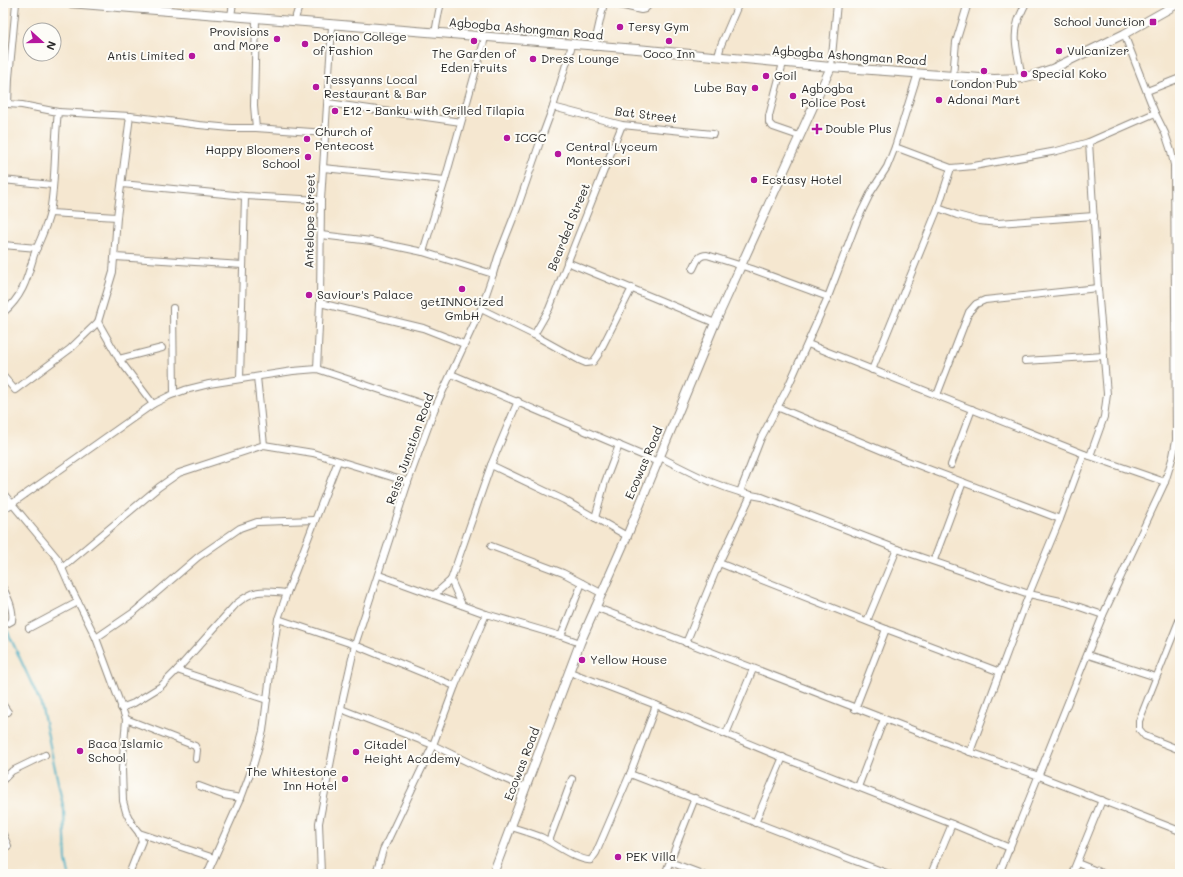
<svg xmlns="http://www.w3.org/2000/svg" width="1183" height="877" viewBox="0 0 1183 877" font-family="Mali,sans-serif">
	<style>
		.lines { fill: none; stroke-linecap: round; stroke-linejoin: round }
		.stream { stroke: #46afc5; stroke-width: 2 }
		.minor-casing { stroke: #90897e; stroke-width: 8 }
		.tertiary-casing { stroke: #90897e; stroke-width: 10 }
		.minor { stroke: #fff; stroke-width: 6 }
		.tertiary { stroke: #fff; stroke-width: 8 }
		.poi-dot { fill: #b5179e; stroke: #fdfcf7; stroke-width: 1.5 }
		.labels { text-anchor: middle; stroke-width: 4; stroke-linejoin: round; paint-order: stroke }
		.poi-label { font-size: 12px; fill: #2b2b2b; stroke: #fdfcf7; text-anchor: start }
		.street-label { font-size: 12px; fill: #2b2b2b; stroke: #fdfcf7 }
	</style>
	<rect width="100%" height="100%" fill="#fdfcf7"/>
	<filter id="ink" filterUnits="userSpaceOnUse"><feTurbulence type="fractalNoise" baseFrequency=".025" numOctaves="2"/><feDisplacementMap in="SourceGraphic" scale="8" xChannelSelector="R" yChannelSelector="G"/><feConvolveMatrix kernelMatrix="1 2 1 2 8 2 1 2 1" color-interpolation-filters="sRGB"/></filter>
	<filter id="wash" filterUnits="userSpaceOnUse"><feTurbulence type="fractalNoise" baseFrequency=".012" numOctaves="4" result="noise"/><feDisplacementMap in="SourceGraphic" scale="16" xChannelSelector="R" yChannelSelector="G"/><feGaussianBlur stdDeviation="0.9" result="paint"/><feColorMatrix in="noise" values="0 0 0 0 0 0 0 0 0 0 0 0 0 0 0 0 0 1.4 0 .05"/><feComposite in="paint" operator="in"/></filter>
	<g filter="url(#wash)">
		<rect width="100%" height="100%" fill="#f5e7d0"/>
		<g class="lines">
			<path class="stream" d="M5,626L41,704L64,810L66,861L69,874"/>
		</g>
	</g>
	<g filter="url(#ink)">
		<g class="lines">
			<defs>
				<g id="minor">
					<path d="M16,3L9,78L8,104L22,105L58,112"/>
					<path d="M611,3L641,10L645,9L651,3"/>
					<path d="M231,16L233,3"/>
					<path d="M256,19L254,106L256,128"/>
					<path d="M294,22L300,3"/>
					<path d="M435,33L439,11L441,3"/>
					<path d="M594,47L604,3"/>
					<path d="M718,57L721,45L739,3"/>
					<path d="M783,63L769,116V123L773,127L799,136"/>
					<path d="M831,67L837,3"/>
					<path d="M953,76L956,42L968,3"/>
					<path d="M1022,78C1019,59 1012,39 1018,21C1020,15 1023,9 1026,3"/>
					<path d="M1147,91L1180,78"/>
					<path d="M328,103L461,122"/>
					<path d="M553,107L622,125L713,134"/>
					<path d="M1089,142L1098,288L1107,394L1104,417L1090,456"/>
					<path d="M323,168L445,180"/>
					<path d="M951,168L974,166L1057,151L1089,142L1155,113"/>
					<path d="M3,180L52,185"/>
					<path d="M122,184L245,196L321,200"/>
					<path d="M938,208L957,215L979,221L998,223L1094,216"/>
					<path d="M50,213L117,217"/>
					<path d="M321,235L371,241L423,252L493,274"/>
					<path d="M3,245L37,248"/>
					<path d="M423,252L445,180L485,38"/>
					<path d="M115,257L243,265"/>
					<path d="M567,262L715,323"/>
					<path d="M693,269C697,261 698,255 707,255L752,269L828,297"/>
					<path d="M320,303L423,328L464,344"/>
					<path d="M173,308L174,394"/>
					<path d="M481,309L534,335L579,360L586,363L593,362L598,355L632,288"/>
					<path d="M3,313C23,296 27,279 34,255C39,241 47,227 50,212C56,181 54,144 58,112L130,116L199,125L231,128H256L326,133"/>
					<path d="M98,322L119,359L153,404"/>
					<path d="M534,335L549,309L622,125"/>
					<path d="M808,344L1084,454L1165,482"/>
					<path d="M119,359L162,348"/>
					<path d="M1025,361L1104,356"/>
					<path d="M317,369L320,303L321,200L332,26"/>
					<path d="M872,370L938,208L951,168L895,147"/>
					<path d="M451,374L658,462"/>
					<path d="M3,376L15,390L70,349L98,322L113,272L117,217L130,116"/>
					<path d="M257,377L264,445"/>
					<path d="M240,379L245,196"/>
					<path d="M937,395L969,312L976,304L985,300L1098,288"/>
					<path d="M777,407L902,459L1060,519"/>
					<path d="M660,457C692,473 726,492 762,497L897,549L1029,594L1065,602L1103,615"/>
					<path d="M491,465L564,500L627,536"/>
					<path d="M951,465L972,409"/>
					<path d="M740,492L761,438L787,389L828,297L857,221L871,192L887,167L895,147L918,73"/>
					<path d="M3,493L58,559L69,584L96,638L126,719L122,769L123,801L126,812L132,824L139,833L142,841L129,874"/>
					<path d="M3,510L153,404L169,396L185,390L209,384L293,371L317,369L435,408"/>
					<path d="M595,518L605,482L619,445"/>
					<path d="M491,546L563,573L601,593"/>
					<path d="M934,560L963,482"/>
					<path d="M719,563L886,629L1000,672"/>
					<path d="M62,568L159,487L179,473L264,445L313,453L408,482"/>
					<path d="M379,575L486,614L561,636L580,643"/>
					<path d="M451,580L462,605"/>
					<path d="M3,588C8,598 14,609 12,621L3,626"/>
					<path d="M434,595L451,580L491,465L518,401"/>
					<path d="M595,607L970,752L1039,776L1180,831"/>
					<path d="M1180,618L1139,721V729L1145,736L1180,750"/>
					<path d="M278,619L355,645L455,686"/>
					<path d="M867,621L897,549"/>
					<path d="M29,628L78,602"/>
					<path d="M561,636L582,583"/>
					<path d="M96,638L134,612L198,557L240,528L257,522L315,520"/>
					<path d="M686,643L719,563L751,495"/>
					<path d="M1088,655L1156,677"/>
					<path d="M177,670L267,700"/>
					<path d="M570,672L656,705L776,755L952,824L1010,848"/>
					<path d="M3,705L8,712"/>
					<path d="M121,708L134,703L160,687L177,670L236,604C256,588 263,591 287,593"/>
					<path d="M341,709L433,745L484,770L526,788"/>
					<path d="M855,709L886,629"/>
					<path d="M126,719L195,746L197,750L196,759"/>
					<path d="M726,734L753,669"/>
					<path d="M970,752L1029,594L1060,519L1084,454"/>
					<path d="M630,774L889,874"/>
					<path d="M3,780L12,771L45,755"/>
					<path d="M199,786L223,795L241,798"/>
					<path d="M858,787L884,719"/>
					<path d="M755,823L783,757"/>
					<path d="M511,827C521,830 531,833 541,837C553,843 579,862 591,860L596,853L630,774L656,705"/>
					<path d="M139,833L214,858"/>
					<path d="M3,834L8,846"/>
					<path d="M549,841L572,779"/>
					<path d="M670,862L702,874"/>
					<path d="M1077,863L1104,874"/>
					<path d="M207,874L241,798L254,763L263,731L272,659L278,619L287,593L338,461"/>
					<path d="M321,874L319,823L343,698L355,645L408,482L435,408L481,309L493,274L498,257L518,206L540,142L553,107L572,45"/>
					<path d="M376,874L383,850L433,745L455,686L486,614"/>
					<path d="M665,874L695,798"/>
					<path d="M931,874L952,824"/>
					<path d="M999,874L1103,615L1165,482L1173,456L1176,440L1174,165L1171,151L1165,133L1155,113L1124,34"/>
					<path d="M1072,874L1102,800"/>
				</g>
				<g id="tertiary">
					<path d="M69,3L637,49L831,67L994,79L1022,78L1034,75L1052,69L1124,34L1179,3"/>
					<path d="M493,874L580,643L627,536L715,323L831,67"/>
				</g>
			</defs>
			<use href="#minor" class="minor-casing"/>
			<use href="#tertiary" class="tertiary-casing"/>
			<use href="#minor" class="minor"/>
			<use href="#tertiary" class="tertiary"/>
		</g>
	</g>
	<g class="poi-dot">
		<rect x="1149" y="18" width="8" height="8" rx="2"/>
		<circle cx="620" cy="27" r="4"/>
		<circle cx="277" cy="39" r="4"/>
		<circle cx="474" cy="41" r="4"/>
		<circle cx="669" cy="41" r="4"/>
		<circle cx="305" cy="44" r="4"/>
		<circle cx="1059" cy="51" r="4"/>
		<circle cx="192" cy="56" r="4"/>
		<circle cx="533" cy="59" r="4"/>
		<circle cx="984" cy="71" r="4"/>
		<circle cx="1024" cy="74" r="4"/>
		<circle cx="766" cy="76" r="4"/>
		<circle cx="316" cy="87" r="4"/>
		<circle cx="755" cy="88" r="4"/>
		<circle cx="793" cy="96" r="4"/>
		<circle cx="939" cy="100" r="4"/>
		<circle cx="335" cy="111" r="4"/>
		<path d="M815 123h4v4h4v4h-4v4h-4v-4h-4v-4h4z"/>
		<circle cx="507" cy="138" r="4"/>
		<circle cx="307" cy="139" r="4"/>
		<circle cx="558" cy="154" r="4"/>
		<circle cx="308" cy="157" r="4"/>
		<circle cx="754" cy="180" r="4"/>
		<circle cx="462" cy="289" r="4"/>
		<circle cx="309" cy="295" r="4"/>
		<circle cx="582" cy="660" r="4"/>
		<circle cx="80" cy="751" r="4"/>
		<circle cx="356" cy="752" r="4"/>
		<circle cx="345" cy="779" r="4"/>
		<circle cx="618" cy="857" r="4"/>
	</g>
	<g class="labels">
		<g class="poi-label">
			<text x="1145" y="26" text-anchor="end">School Junction</text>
			<text x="628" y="31">Tersy Gym</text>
			<text x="269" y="36" text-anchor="end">Provisions<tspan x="269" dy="14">and More</tspan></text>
			<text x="313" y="41">Doriano College<tspan x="313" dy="14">of Fashion</tspan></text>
			<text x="1067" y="55">Vulcanizer</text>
			<text x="474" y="58" text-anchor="middle">The Garden of<tspan x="474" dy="14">Eden Fruits</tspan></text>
			<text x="669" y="58" text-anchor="middle">Coco Inn</text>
			<text x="184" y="60" text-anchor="end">Antis Limited</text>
			<text x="541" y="63">Dress Lounge</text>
			<text x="1032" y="78">Special Koko</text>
			<text x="774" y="80">Goil</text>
			<text x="324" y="84">Tessyanns Local<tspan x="324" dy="14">Restaurant &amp; Bar</tspan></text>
			<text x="984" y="88" text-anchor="middle">London Pub</text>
			<text x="747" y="92" text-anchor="end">Lube Bay</text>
			<text x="801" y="93">Agbogba<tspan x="801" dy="14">Police Post</tspan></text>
			<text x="947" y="104">Adonai Mart</text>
			<text x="343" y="115">E12 - Banku with Grilled Tilapia</text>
			<text x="825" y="133">Double Plus</text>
			<text x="315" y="136">Church of<tspan x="315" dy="14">Pentecost</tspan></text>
			<text x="515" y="142">ICGC</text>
			<text x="566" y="151">Central Lyceum<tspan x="566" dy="14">Montessori</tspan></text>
			<text x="300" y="154" text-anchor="end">Happy Bloomers<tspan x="300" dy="14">School</tspan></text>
			<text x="762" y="184">Ecstasy Hotel</text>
			<text x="317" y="299">Saviour's Palace</text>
			<text x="462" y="306" text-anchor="middle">getINNOtized<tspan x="462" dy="14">GmbH</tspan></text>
			<text x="590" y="664">Yellow House</text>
			<text x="88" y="748">Baca Islamic<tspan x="88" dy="14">School</tspan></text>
			<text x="364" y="749">Citadel<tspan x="364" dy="14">Height Academy</tspan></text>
			<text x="337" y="776" text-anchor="end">The Whitestone<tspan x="337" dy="14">Inn Hotel</tspan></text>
			<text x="626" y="861">PEK Villa</text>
		</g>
		<g class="street-label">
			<text transform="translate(526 29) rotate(5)" y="4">Agbogba Ashongman Road</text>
			<text transform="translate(849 56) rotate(4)" y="4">Agbogba Ashongman Road</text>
			<text transform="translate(646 115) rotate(7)" y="4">Bat Street</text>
			<text transform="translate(310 221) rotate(-89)" y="4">Antelope Street</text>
			<text transform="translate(569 227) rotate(-68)" y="4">Bearded Street</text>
			<text transform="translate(410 449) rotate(-70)" y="4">Reiss Junction Road</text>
			<text transform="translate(644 463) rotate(-67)" y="4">Ecowas Road</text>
			<text transform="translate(522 764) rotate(-69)" y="4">Ecowas Road</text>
		</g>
	</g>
	<rect width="1183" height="877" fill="none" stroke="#fdfcf7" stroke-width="16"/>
	<g transform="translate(42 42) rotate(111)"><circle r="19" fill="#fdfcf7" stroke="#a9a8a5"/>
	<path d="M0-3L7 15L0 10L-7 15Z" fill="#b5179e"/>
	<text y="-6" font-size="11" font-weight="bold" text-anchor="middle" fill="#2b2b2b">N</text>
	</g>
</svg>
